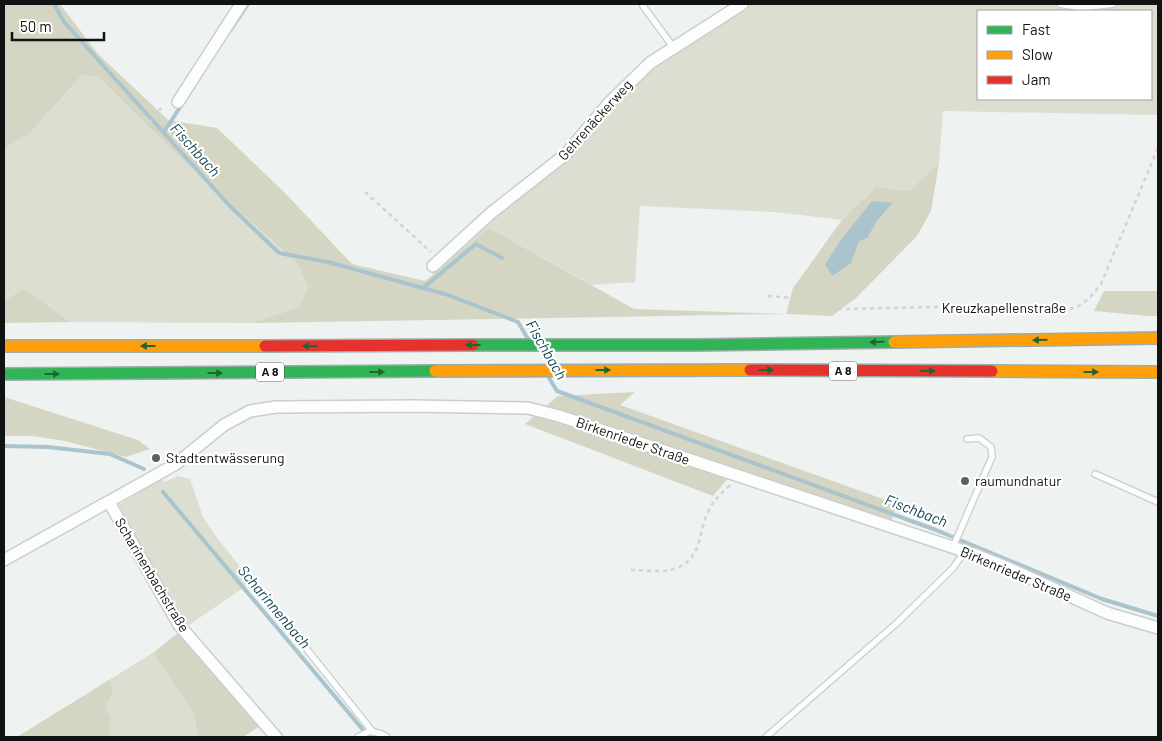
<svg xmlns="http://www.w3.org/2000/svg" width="1162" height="741" viewBox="0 0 1162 741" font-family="Barlow,sans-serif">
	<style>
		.green { fill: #dcded2; fill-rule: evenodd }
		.forest { fill: #d4d6c3 }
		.water { fill: #aac4ce }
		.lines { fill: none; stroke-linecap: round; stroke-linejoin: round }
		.stream { stroke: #aac4ce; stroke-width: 4 }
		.lane-casing { stroke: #cccecd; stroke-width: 8 }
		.street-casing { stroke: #cccecd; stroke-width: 14 }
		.fast-casing { stroke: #9cacab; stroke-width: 14 }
		.slow-casing { stroke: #9cacab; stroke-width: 14 }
		.jam-casing { stroke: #9cacab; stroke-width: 14 }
		.path { stroke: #d3d3d3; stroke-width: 2.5; stroke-dasharray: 4 4; stroke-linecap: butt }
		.lane { stroke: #fcfdfd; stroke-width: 5.5 }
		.street { stroke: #fcfdfd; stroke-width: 11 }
		.fast { stroke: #30b455; stroke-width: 11 }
		.slow { stroke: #ff9f0a; stroke-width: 11 }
		.jam { stroke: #e5322d; stroke-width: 11 }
		.oneway { fill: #206433 }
		.poi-dot { fill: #5e615f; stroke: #fff; stroke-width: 2 }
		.labels { text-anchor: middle; stroke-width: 4.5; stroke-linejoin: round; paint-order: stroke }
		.shield { fill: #fff; stroke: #585a58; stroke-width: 1 }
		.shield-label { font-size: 12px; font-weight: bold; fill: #101311 }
		.street-label { font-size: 14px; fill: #101311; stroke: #fff }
		.poi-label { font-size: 14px; fill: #101311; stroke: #fff; text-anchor: start }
		.water-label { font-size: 15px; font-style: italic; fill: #154658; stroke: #fff }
	</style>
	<rect width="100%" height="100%" fill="#eef2f0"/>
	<g class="green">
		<path d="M749,4H1158V115L943,111L939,163L909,191L876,187L842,220L775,212L640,206L635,282L592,285L489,228L426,282L494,215L653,66ZM978,11H1151V99H978Z"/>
		<path d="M82,75L99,77L183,161L296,262L308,286L300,307L251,323L70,322L24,288L4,301V149L30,133Z"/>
		<path d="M178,476L190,479L203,517L218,539L268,602L266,606L249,584L186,627L120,514L119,505L161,478L165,482Z"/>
		<path d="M154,652L156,658L193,712L198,737H109L111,720L106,708L113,690L109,680Z"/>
	</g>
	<g class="forest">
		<path d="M4,4H60L98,54L168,120L217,128L285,193L352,264L425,281L489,228L634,309L786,314L793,288L842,220L876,187L909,191L939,163L931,211L917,236L856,298L832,316L786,314L251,323L300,307L308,286L296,262L183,161L99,77L82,75L30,133L4,149Z"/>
		<path d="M24,288L70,322L4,323V301Z"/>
		<path d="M1104,291H1158V316H1148L1094,311Z"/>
		<path d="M635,392L620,405L897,504L891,521L736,469L713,496L525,424L558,396Z"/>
		<path d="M4,397L138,440L150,449L126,457L65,441L32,436H4Z"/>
		<path d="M178,633L260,726L243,737H198L193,712L156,658L154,652Z"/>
		<path d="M109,680L113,690L106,708L111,720L109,737H17Z"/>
	</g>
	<path class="water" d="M872,201L892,203L877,221L867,238L859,241L851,263L832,276L825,264L843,237Z"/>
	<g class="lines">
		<g class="stream">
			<path d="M54,4L64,22L228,204L279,253L328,262L445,294L518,322L528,339"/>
			<path d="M230,31L248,4"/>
			<path d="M164,132L182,104"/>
			<path d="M423,288L476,244L502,258"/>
			<path d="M549,378L557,391L936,530L1102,599L1158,616"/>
			<path d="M4,446L48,447L110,454L144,469"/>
			<path d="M163,492L369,737"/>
		</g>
		<defs>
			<g id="lane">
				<path d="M1060,4L1082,8L1113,4"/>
				<path d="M643,6L674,48"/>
				<path d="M1095,474L1158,502"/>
				<path d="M953,547L992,457L991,447L979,438L967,439"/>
				<path d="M277,612L373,732"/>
				<path d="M358,737L370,731L382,734L387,737"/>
				<path d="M766,737L898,622L953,568L965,551"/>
			</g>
			<g id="street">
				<path d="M178,102L241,4"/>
				<path d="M433,266L491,213L566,154L609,103L650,63L742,4"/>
				<path d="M109,502L179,625L276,737"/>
				<path d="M4,560L176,464L224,425L250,411L276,407L414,406L528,408L559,416L976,555L1006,567L1107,613L1158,628"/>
			</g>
			<g id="fast">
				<path d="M473,345H697L894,342"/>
				<path d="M4,374L435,371"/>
			</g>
			<g id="slow">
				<path d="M894,342L1158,338"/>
				<path d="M4,346H265"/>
				<path d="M435,371L750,370"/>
				<path d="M992,371L1158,372"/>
			</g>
			<g id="jam">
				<path d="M265,346L473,345"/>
				<path d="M750,370L992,371"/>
			</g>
		</defs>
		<use href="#lane" class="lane-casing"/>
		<use href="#street" class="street-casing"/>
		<use href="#fast" class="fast-casing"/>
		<use href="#slow" class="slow-casing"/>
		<use href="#jam" class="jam-casing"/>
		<g class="path">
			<path d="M149,123L161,108"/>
			<path d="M365,192L431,252"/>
			<path d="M768,296L819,300L840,309L939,307L1054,311C1080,309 1085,304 1101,284L1158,148"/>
			<path d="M631,570C647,570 667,574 681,566C702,555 699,530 708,512C713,500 721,494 730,485"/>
		</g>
		<use href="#lane" class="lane"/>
		<use href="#street" class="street"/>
		<use href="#fast" class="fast"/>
		<use href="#slow" class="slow"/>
		<use href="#jam" class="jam"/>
	</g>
	<defs><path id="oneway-solid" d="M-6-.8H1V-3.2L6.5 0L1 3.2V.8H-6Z" transform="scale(1.25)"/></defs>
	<g class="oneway">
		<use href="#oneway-solid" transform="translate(1040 340) rotate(179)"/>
		<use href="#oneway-solid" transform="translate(877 342) rotate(179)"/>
		<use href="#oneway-solid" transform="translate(473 345) rotate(180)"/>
		<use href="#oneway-solid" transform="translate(148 346) rotate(180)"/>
		<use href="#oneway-solid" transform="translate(310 346) rotate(180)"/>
		<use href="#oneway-solid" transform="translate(603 370)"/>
		<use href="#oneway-solid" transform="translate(766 370)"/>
		<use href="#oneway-solid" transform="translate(928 371)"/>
		<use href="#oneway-solid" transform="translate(377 372)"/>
		<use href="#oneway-solid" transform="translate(1091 372)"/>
		<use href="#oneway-solid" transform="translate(215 373)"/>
		<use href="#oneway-solid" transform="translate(52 374)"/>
	</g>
	<g class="poi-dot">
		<circle cx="156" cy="458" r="5"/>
		<circle cx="965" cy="481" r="5"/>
	</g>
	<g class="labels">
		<g class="shield">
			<rect x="829" y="361.5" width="28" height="19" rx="4"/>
			<rect x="256" y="362.5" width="28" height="19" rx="4"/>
		</g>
		<g class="shield-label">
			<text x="843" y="375">A 8</text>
			<text x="270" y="376">A 8</text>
		</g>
		<g class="street-label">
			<text transform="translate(595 120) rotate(-48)" y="5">Gehrenäckerweg</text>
			<text x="1004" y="313">Kreuzkapellenstraße</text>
			<text transform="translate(633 441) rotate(19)" y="5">Birkenrieder Straße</text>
			<text transform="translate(1016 574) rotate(23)" y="5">Birkenrieder Straße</text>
			<text transform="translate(152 575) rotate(59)" y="5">Scharinenbachstraße</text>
		</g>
		<g class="poi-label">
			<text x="166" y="463">Stadtentwässerung</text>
			<text x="975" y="486">raumundnatur</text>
		</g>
		<g class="water-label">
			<text transform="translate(195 150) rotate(48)" y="5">Fischbach</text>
			<text transform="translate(546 350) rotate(60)" y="5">Fischbach</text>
			<text transform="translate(916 511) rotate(21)" y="5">Fischbach</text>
			<text transform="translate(274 607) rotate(50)" y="5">Scharinnenbach</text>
		</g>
	</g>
	<rect width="1162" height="741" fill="none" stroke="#101311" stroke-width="10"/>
	<rect x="977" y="10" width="175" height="90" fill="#ffffff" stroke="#9fa1a0"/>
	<rect x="987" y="26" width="25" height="8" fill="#30b455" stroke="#9fa1a0"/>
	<text x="1022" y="35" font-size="15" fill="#101311">Fast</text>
	<rect x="987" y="51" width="25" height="8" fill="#ff9f0a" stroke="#9fa1a0"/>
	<text x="1022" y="60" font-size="15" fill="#101311">Slow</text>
	<rect x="987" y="76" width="25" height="8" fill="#e5322d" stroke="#9fa1a0"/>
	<text x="1022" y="85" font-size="15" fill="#101311">Jam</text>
	<path d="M12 32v8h92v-8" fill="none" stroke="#101311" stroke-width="2.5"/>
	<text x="20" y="32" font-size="15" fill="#101311" stroke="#ffffff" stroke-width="4" paint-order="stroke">50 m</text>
</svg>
